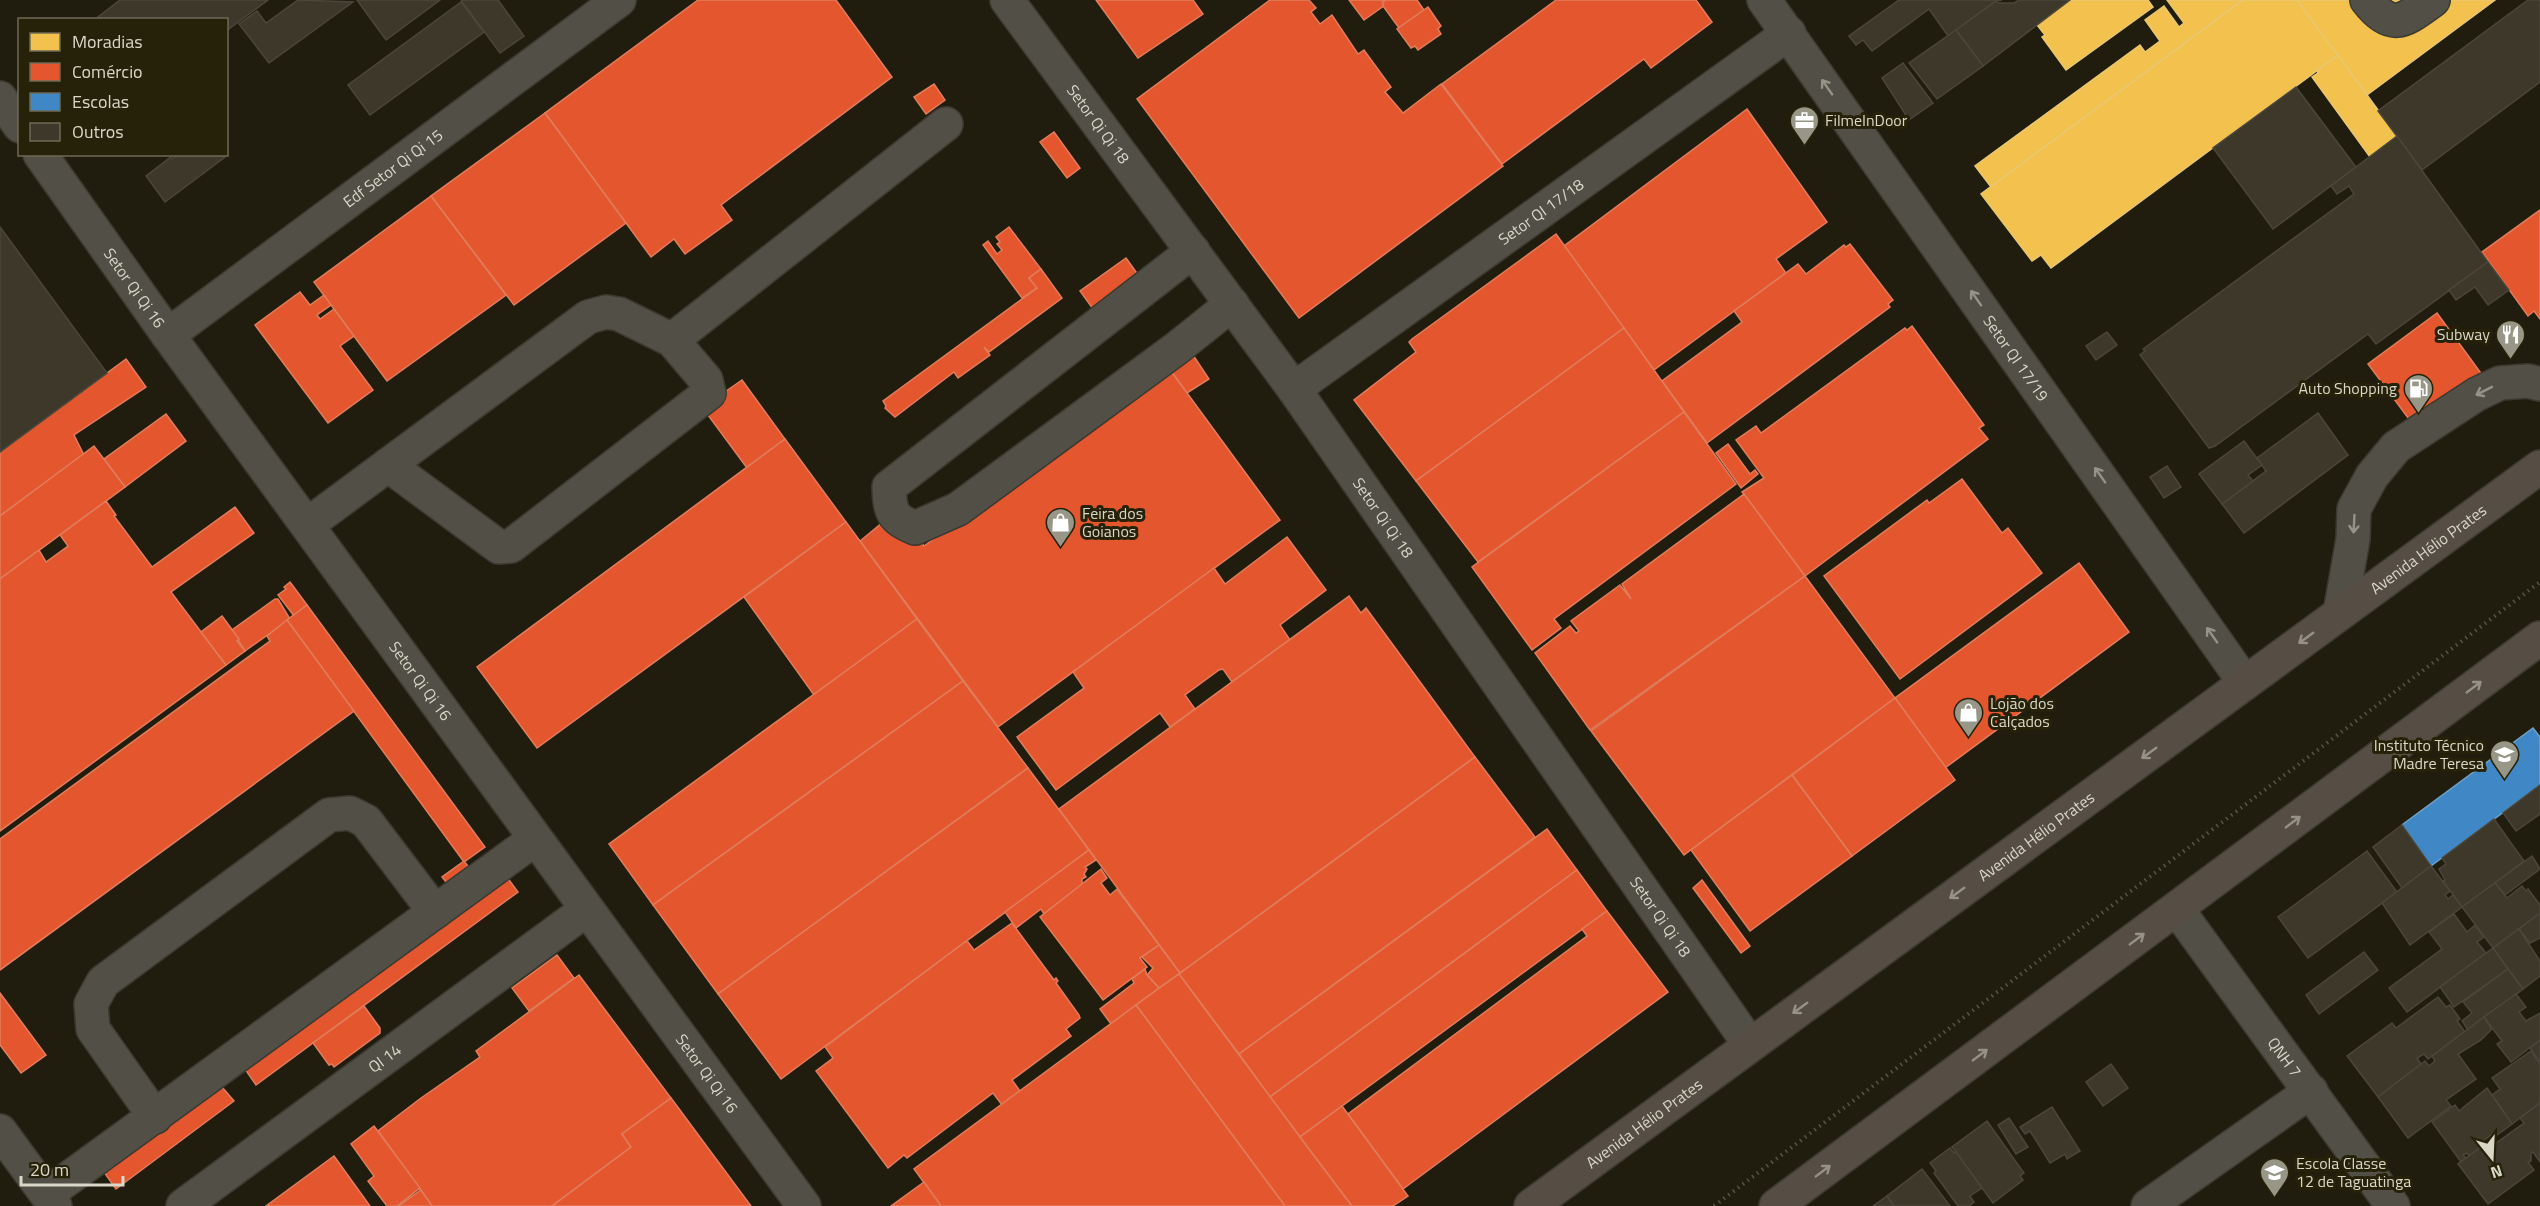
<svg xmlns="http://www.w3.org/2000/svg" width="2540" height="1206" viewBox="0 0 2540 1206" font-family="'Titillium Web',sans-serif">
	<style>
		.homes { fill: #f2c14e; stroke: #eac873; stroke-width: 1.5 }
		.shops { fill: #e4572e; stroke: #e17d5c; stroke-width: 1.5 }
		.schools { fill: #3f88c5; stroke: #6da0c6; stroke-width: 1.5 }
		.building { fill: #3e382a; stroke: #4a463b; stroke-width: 1.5 }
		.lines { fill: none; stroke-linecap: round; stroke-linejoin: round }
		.minor-casing { stroke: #3b3930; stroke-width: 36 }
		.major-casing { stroke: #3b3930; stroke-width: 36 }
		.path { stroke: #55534a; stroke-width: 4; stroke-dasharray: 1.5 4.5; stroke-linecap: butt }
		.minor { stroke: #525046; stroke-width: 33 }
		.major { stroke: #564e45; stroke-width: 33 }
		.oneway { stroke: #969487 }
		.oneway2 { stroke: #989286 }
		.labels { text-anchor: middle; stroke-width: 6; stroke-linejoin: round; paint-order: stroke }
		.poi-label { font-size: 16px; fill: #d9d7c8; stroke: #262209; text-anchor: start }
		.street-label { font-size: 16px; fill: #d9d7c8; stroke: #262209 }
	</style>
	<rect width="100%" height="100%" fill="#201d0f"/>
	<g class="homes">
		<path d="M2070,0H2148L2153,7L2066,70L2042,37L2045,35L2037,25Z"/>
		<path d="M2167,0H2243L1991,187L1975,166L2140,45L2145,52L2160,41L2145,20L2164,6L2179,27L2184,23Z"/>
		<path d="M2243,0H2297L2338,55L2051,268L2041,255L2032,261L1981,194Z"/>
		<path d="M2297,0H2495L2367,95Z"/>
		<path d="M2338,55L2397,136L2370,157L2312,77L2318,73L2317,71Z"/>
	</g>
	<g class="shops">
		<path d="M698,0H836L892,77L721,205L732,220L685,254L674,239L651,257L545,113Z"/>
		<path d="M1096,0H1193L1203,14L1138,58Z"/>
		<path d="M1270,0H1309L1316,8L1311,12L1320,24L1332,15L1358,54L1364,50L1391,87L1385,92L1403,113L1441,84L1503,166L1299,318L1137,99Z"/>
		<path d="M1349,0H1386L1383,2L1385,5L1364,20Z"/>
		<path d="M1386,0H1417L1424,10L1399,28L1383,6V2Z"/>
		<path d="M1556,0H1696L1712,22L1651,68L1644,59L1502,164L1442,84Z"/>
		<path d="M1428,7L1441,26L1438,29L1441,34L1418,50L1415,46L1411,48L1397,29Z"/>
		<path d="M934,84L945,100L926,114L914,97Z"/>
		<path d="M1747,109L1827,222L1776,259L1786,273L1654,370L1564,246Z"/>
		<path d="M545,113L626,223L514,305L431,196Z"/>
		<path d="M1054,132L1080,168L1067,178L1040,142Z"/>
		<path d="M431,196L506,295L387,381L314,282Z"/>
		<path d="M2540,210V319L2534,311L2528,316L2482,252Z"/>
		<path d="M1009,227L1041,269L1029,278L1037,288L1022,298L983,245L988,241L997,254L1002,250L997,244L1000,242L996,237Z"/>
		<path d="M1556,234L1624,328L1416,481L1354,400L1416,352L1409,342L1412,339Z"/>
		<path d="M1850,244L1893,300L1888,304L1890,307L1707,443L1662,381L1742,322L1734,311L1798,264L1806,274L1844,245L1846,247Z"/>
		<path d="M1126,258L1141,279L1098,316L1080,291Z"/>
		<path d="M1041,269L1062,298L989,352L984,347L990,355L958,378L954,372L895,417L885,408L886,406L883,401L1037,288L1029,278Z"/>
		<path d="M300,292L310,305L324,295L331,305L317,315L320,319L334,309L354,336L340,346L373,390L328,423L255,325Z"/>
		<path d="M2437,313L2486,380L2417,430L2368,364Z"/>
		<path d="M1912,326L1984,425L1979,428L1988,439L1805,576L1742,492L1764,478L1736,440L1756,426L1761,433L1905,328L1907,330Z"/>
		<path d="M1624,328L1684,412L1478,562L1416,481Z"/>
		<path d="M1193,355L1209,379L1187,393L1168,367Z"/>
		<path d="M126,359L146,387L74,435L84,455L0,516V452Z"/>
		<path d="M1168,367L1280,520L998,727L860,541L883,522L894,536L909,526L924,546Z"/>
		<path d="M742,380L785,439L747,468L705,411L712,401Z"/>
		<path d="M1684,412L1736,484L1554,619L1561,628L1532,650L1472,567Z"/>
		<path d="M166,414L186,441L125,487L104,459Z"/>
		<path d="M785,439L846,522L537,748L477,667Z"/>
		<path d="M1728,444L1750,474L1755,470L1758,474L1741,488L1716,453Z"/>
		<path d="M94,446L125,487L0,579V516Z"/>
		<path d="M1962,479L2002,533L2008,528L2042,573L1900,679L1824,576L1927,500L1929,503Z"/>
		<path d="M1744,494L1805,576L1590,730L1535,653L1570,626L1576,633L1579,631L1571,621L1620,585L1631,599L1622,584Z"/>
		<path d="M106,501L116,515L114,516L152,567L235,507L254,533L171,592L226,665L0,831V579L39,550L46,562L68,546L60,535Z"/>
		<path d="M846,522L917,619L814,695L744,597Z"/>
		<path d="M1287,537L1326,590L1280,625L1290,640L1232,682L1223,669L1219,670L1185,695L1195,709L1170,727L1160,713L1056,790L1017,737L1084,688L1073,672L1214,568L1225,584Z"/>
		<path d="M2079,563L2129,632L1945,768L1895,698Z"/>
		<path d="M1805,576L1895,698L1684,855L1591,731Z"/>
		<path d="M290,582L307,605L294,616L278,595L286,589L284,587Z"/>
		<path d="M1349,596L1361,613L1366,608L1475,757L1180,973L1059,809Z"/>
		<path d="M275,599H278L290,619L245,651L232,630Z"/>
		<path d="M307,605L485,847L464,862L287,620Z"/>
		<path d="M222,616L239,639L237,641L245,651L226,665L201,632Z"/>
		<path d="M917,619L963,681L653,905L609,844Z"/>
		<path d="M287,620L354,711L0,970V839L270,641L267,636Z"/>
		<path d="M963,681L1028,768L718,994L653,905Z"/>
		<path d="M1895,698L1955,780L1852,856L1792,775Z"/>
		<path d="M1475,757L1535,837L1239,1054L1179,974Z"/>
		<path d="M1028,768L1089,850L781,1079L718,994Z"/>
		<path d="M1792,775L1852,856L1750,931L1691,850Z"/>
		<path d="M1547,829L1577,870L1270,1097L1239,1054Z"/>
		<path d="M1089,850L1096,860L1085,867L1087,869L1084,874L1086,877L1082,879V885L1044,914L1041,909L1016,928L1005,912Z"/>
		<path d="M464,861L479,881L501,869L518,892L256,1085L240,1062L460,900L442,877Z"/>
		<path d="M1101,869L1107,878L1101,883L1110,895L1117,889L1159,945L1140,958L1147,967L1103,1000L1040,917Z"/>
		<path d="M1577,870L1607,911L1300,1137L1270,1097Z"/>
		<path d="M1702,880L1750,946L1741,953L1693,888Z"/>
		<path d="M1607,911L1668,992L1403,1189L1348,1114L1587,936L1582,929Z"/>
		<path d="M1012,923L1054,980L1056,978L1058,981L1056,983L1079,1015L1080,1018L1066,1029L1071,1036L1012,1080L1020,1091L1002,1105L993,1093L907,1158L904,1155L888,1168L816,1071L833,1058L825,1047L965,942H968L974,950Z"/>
		<path d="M1159,945L1180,973L1159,988L1147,975L1153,968L1142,957Z"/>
		<path d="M557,955L574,978L529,1011L512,988Z"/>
		<path d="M1145,969L1147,975L1159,988L1111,1024L1100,1009L1134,983L1132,979Z"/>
		<path d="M1179,974L1300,1137L1352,1206H1285L1136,1005Z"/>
		<path d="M579,975L671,1098L622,1134L631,1147L552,1206H432L378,1131L421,1098L480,1057L476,1051Z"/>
		<path d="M0,993L46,1055L21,1073L0,1045Z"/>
		<path d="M1136,1005L1285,1206H941L914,1169Z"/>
		<path d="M364,1006L380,1028V1033L334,1067L332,1064L329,1065L313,1043Z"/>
		<path d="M215,1079L234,1101L116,1189L96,1161Z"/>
		<path d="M671,1098L751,1206H552L631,1147L622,1134Z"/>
		<path d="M1342,1106L1408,1196L1393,1206H1352L1300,1137Z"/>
		<path d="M374,1126L420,1188L397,1206H387L368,1181L374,1176L351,1144Z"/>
		<path d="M334,1156L370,1206H266Z"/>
		<path d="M924,1182L941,1206H891Z"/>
		<path d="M421,1190L432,1206H398Z"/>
	</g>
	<path class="schools" d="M2533,728L2540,737V785L2431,866L2402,825Z"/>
	<g class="building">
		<path d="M120,0H268L226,31V20H94Z"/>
		<path d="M298,0L353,2L269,63L239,24L257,11L266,23Z"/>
		<path d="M357,0H440L386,40Z"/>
		<path d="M461,0H498L524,36L500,53Z"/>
		<path d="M1899,0H2002L1996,1L1948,36L1929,9L1872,51L1863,40L1856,45L1849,36Z"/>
		<path d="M2019,0H2070L1983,66L1956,30L1996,1L1998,3H2014Z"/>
		<path d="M2528,0H2540V82L2422,170L2378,111Z"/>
		<path d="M461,2L484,32L370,115L348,85Z"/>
		<path d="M1956,30L1983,66L1937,99L1909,63Z"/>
		<path d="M1903,63L1933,103L1909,120L1882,78Z"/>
		<path d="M2296,87L2356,167L2273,229L2213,148Z"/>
		<path d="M2397,136L2488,262L2376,344L2368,334L2215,446L2209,448L2140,355L2145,351L2143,349L2354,194L2349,186L2337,194L2331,186Z"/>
		<path d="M179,154H223L225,157L165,202L146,176L171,157L172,159Z"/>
		<path d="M0,227L107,373L0,452Z"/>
		<path d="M2488,262L2509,290L2488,305L2475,287L2456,300L2449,290Z"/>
		<path d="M2107,332L2117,345L2096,360L2086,346Z"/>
		<path d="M2318,413L2348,455L2244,533L2222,504L2266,471L2257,458Z"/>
		<path d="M2244,441L2262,465L2248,475L2253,481L2222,504L2199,474Z"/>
		<path d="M2167,466L2181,487L2164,498L2150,477Z"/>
		<path d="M2540,785V814L2516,831L2503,813Z"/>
		<path d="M2494,819L2524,861L2462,907L2443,881L2445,880L2439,869L2446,864L2442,858Z"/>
		<path d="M2402,825L2431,866L2402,888L2373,847Z"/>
		<path d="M2367,851L2397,892L2308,958L2278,917Z"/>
		<path d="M2532,856L2540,869L2505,895L2495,883Z"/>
		<path d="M2431,866L2450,891L2445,895L2448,899L2453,895L2462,907L2410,945L2382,903Z"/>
		<path d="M2495,883L2507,898L2522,886L2526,891L2528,889L2540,905V913L2493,948L2462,907Z"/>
		<path d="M2540,913V938L2530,943L2519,929Z"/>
		<path d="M2454,914L2467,932L2475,925L2484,937L2477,942L2486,953L2407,1012L2389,988L2442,949L2429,932Z"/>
		<path d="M2519,929L2540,961V976L2523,989L2493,948Z"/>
		<path d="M2493,948L2508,969L2454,1007L2440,987Z"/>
		<path d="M2364,952L2378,970L2319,1014L2306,995Z"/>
		<path d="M2508,969L2523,989L2468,1030L2462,1021L2472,1013L2463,1002Z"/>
		<path d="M2516,994L2526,1007L2519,1012L2526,1021L2540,1013V1040L2511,1062L2497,1044L2502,1041L2484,1017Z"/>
		<path d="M2438,997L2446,1007L2450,1005L2460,1019L2457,1021L2465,1032L2428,1059L2424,1054L2417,1058L2421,1064L2378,1097L2347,1056L2392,1023L2396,1028Z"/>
		<path d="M2484,1017L2492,1029L2481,1040L2458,1054L2476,1079L2446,1100L2451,1106L2408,1138L2378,1097L2425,1061L2429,1066L2435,1061L2432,1056Z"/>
		<path d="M2540,1040V1062L2530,1048Z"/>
		<path d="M2531,1051L2540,1064V1103L2512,1124L2492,1095L2500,1089L2492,1078Z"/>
		<path d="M2111,1064L2128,1088L2103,1106L2086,1082Z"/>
		<path d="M2487,1088L2512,1124L2497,1135L2495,1132L2483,1141L2485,1144L2469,1156L2467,1153L2463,1155L2466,1158L2461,1162L2432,1122L2455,1105L2459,1111Z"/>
		<path d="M2540,1103V1162L2533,1152L2531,1153V1161L2528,1162L2534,1170L2488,1204L2458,1164L2485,1144L2489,1148L2524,1123L2520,1118Z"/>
		<path d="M2052,1107L2080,1151L2067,1159L2065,1154L2050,1163L2030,1131L2025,1134L2020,1127Z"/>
		<path d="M2009,1118L2028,1147L2016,1154L1998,1125Z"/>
		<path d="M1987,1121L2024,1173L2020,1176L2023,1180L1993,1203L1952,1147Z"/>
		<path d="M1950,1148L1954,1153L1956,1152L1982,1188L1970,1196L1974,1202L1969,1206H1958L1934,1173L1936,1171L1930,1163Z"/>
		<path d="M1922,1169L1950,1206H1894L1887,1196Z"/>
		<path d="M1887,1196L1894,1206H1873Z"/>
	</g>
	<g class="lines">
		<defs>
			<g id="minor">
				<path id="s1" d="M1007,0L1294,389L1750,1045"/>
				<path id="s2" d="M1764,0L2245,683"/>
				<path d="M2367,0C2392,33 2405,20 2433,0"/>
				<path d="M0,98L20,126"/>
				<path id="s3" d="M40,154L168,335L804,1206"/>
				<path d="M1193,251L889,487C890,513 892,518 915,528L958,509L1177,348L1232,304"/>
				<path id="s4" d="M168,335L619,0"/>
				<path id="s5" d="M1294,389L1789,33"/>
				<path d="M388,465L499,547L511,546L709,393L706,380L672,340"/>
				<path d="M307,525L588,317L606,312L619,314L672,340L946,124"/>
				<path d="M2340,613L2353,539L2354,509L2372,476L2396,447L2477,394L2500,383L2528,381L2540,384"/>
				<path id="s6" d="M2177,909L2393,1206"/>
				<path d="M155,1117L93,1029L91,1004L103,982L329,815L350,813L366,821L435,912"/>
				<path d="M0,1131L55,1206"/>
				<path d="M47,1194L535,839"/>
				<path id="s7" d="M183,1206L586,910"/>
				<path d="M2148,1206L2311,1091"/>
			</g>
			<g id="major">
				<path id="s8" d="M1531,1206L2540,467"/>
				<path d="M1776,1206L2540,638"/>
			</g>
		</defs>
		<use href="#minor" class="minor-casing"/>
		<use href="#major" class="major-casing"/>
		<path class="path" d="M1714,1206L2540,582"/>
		<use href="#minor" class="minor"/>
		<use href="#major" class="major"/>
	</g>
	<defs><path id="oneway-shaft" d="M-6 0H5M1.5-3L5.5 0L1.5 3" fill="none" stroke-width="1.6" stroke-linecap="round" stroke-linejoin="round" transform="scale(1.5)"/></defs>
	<g class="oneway">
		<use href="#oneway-shaft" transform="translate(1827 87) rotate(-125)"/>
		<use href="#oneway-shaft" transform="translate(1976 298) rotate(-125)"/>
		<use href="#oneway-shaft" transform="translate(2484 391) rotate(153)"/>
		<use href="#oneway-shaft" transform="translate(2100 475) rotate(-125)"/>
		<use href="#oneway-shaft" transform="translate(2354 524) rotate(93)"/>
		<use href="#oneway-shaft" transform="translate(2212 635) rotate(-125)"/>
	</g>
	<g class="oneway2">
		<use href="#oneway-shaft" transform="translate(2306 638) rotate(144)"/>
		<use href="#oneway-shaft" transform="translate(2474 687) rotate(-37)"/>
		<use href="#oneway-shaft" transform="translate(2149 753) rotate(144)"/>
		<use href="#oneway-shaft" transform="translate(2293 822) rotate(-37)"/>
		<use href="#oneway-shaft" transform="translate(1957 893) rotate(144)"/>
		<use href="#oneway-shaft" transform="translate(2137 939) rotate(-37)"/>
		<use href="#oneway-shaft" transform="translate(1800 1008) rotate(144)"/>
		<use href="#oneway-shaft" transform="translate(1980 1055) rotate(-37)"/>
		<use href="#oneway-shaft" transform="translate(1823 1171) rotate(-37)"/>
	</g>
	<defs>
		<symbol id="office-pin" viewBox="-11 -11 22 30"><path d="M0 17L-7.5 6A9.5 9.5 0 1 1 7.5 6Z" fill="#989687" stroke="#262209"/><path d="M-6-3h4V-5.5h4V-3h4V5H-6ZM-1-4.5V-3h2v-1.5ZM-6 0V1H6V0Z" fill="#fff"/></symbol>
		<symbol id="restaurant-pin" viewBox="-11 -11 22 30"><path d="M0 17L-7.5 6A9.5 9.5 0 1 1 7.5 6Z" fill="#989687" stroke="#262209"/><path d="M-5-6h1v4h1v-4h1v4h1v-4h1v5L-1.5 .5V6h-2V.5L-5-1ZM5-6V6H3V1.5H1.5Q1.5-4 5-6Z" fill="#fff"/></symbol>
		<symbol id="fuel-pin" viewBox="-11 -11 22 30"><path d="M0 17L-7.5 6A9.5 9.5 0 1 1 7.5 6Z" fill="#989687" stroke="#262209"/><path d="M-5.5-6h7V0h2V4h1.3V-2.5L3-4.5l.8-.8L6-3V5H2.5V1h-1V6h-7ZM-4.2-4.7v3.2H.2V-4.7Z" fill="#fff"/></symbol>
		<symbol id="shop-pin" viewBox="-11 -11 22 30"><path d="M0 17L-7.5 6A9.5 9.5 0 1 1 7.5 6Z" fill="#989687" stroke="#262209"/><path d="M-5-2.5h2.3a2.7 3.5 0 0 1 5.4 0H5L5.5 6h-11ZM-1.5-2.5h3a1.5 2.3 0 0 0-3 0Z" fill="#fff"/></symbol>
		<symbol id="university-pin" viewBox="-11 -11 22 30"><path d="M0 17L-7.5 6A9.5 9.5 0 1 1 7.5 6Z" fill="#989687" stroke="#262209"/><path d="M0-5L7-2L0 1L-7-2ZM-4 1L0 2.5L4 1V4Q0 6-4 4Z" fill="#fff"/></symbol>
		<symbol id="school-pin" viewBox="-11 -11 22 30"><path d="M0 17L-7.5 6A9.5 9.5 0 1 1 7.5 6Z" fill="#989687" stroke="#262209"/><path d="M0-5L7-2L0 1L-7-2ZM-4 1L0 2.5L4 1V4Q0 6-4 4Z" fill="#fff"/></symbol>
	</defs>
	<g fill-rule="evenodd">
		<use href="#office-pin" x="1788" y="104" width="33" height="45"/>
		<use href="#restaurant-pin" x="2494" y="318" width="33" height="45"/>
		<use href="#fuel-pin" x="2402" y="372" width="33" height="45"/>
		<use href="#shop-pin" x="1044" y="506" width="33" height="45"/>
		<use href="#shop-pin" x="1952" y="696" width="33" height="45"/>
		<use href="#university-pin" x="2488" y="738" width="33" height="45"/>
		<use href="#school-pin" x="2258" y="1156" width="33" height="45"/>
	</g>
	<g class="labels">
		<g class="poi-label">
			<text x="1825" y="126">FilmeInDoor</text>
			<text x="2490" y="340" text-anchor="end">Subway</text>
			<text x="2397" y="394" text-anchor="end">Auto Shopping</text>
			<text x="1082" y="519">Feira dos<tspan x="1082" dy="18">Goianos</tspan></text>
			<text x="1990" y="709">Lojão dos<tspan x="1990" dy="18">Calçados</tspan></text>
			<text x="2484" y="751" text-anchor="end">Instituto Técnico<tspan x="2484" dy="18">Madre Teresa</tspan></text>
			<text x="2296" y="1169">Escola Classe<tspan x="2296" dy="18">12 de Taguatinga</tspan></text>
		</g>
		<g class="street-label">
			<text dy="6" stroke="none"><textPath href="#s1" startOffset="154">Setor Qi Qi 18</textPath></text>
			<text dy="6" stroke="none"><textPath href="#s4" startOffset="280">Edf Setor Qi Qi 15</textPath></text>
			<text dy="6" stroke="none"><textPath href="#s5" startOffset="304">Setor QI 17/18</textPath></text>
			<text dy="6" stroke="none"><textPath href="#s3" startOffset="164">Setor Qi Qi 16</textPath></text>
			<text dy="6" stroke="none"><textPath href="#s2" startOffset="438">Setor QI 17/19</textPath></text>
			<text dy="6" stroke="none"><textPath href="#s1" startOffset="640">Setor Qi Qi 18</textPath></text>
			<text dy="6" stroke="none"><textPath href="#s8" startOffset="1112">Avenida Hélio Prates</textPath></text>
			<text dy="6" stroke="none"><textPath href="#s3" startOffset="650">Setor Qi Qi 16</textPath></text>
			<text dy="6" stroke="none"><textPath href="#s8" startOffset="626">Avenida Hélio Prates</textPath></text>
			<text dy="6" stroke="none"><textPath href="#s1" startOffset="1126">Setor Qi Qi 18</textPath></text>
			<text dy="6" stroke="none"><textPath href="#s6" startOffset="183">QNH 7</textPath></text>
			<text dy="6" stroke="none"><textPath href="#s7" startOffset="250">QI 14</textPath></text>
			<text dy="6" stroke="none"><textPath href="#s3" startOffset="1136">Setor Qi Qi 16</textPath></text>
			<text dy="6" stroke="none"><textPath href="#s8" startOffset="140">Avenida Hélio Prates</textPath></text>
		</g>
	</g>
	<rect x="18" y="18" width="210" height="138" fill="#262209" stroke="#6e6a55" stroke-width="1.5"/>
	<rect x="30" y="33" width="30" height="18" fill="#f2c14e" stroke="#6e6a55" stroke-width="1.5"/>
	<text x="72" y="48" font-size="18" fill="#d9d7c8">Moradias</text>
	<rect x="30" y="63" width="30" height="18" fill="#e4572e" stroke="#6e6a55" stroke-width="1.5"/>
	<text x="72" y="78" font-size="18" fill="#d9d7c8">Comércio</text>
	<rect x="30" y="93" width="30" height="18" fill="#3f88c5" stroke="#6e6a55" stroke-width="1.5"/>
	<text x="72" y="108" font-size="18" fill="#d9d7c8">Escolas</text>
	<rect x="30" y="123" width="30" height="18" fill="#3e382a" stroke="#6e6a55" stroke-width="1.5"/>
	<text x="72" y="138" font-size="18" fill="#d9d7c8">Outros</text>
	<g transform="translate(2492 1158) rotate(162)" stroke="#262209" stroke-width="4.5" paint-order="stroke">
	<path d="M0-4.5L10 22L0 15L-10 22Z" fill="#d9d7c8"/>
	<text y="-9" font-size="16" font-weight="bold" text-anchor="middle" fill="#d9d7c8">N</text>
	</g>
	<path d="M21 1176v9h102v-9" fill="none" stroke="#d9d7c8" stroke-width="3"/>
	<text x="30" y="1176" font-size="18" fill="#d9d7c8" stroke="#262209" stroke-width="4.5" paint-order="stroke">20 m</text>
</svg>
